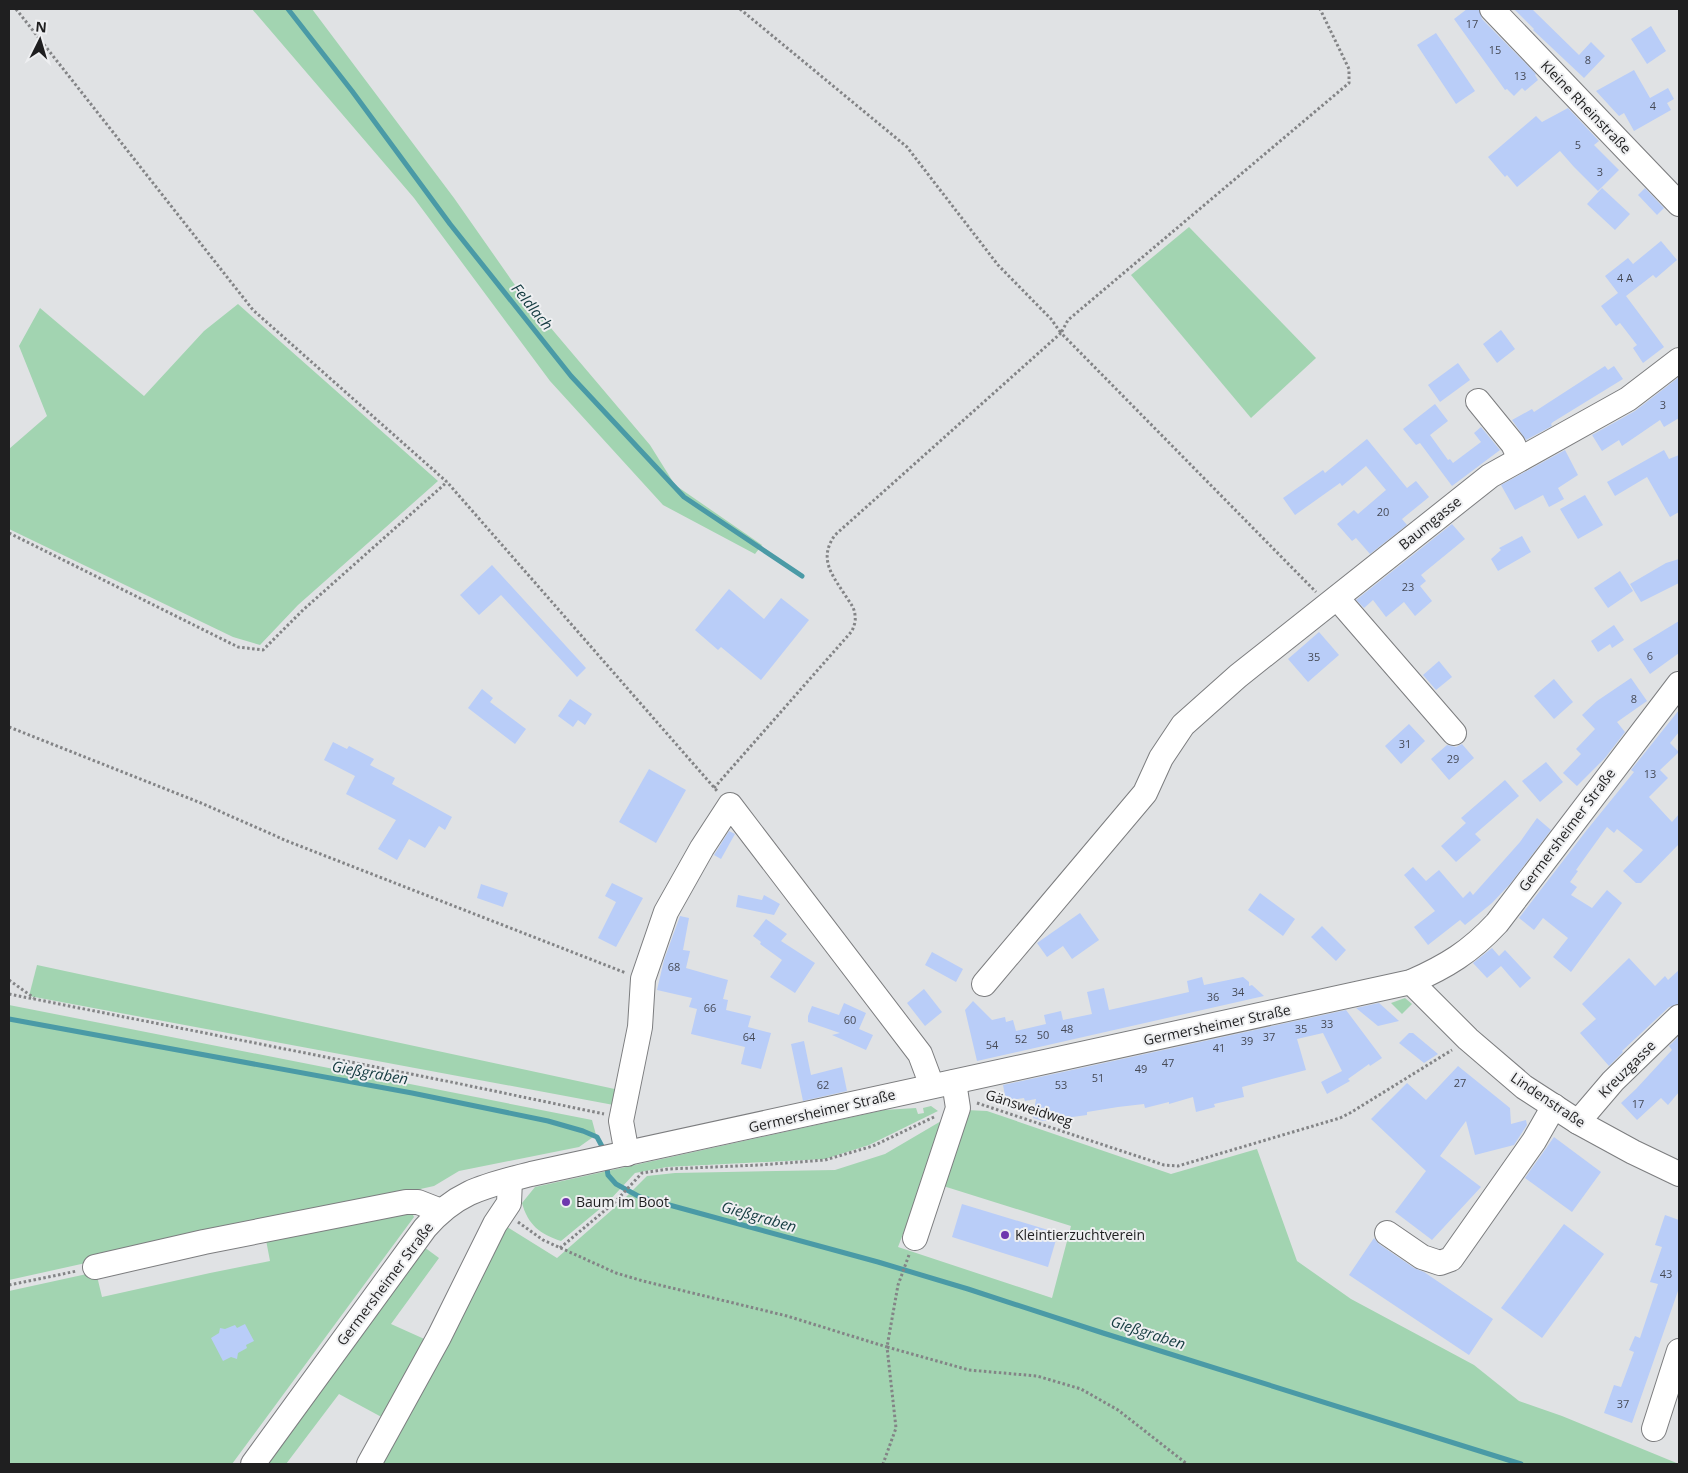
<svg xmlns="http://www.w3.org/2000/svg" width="1688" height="1473" viewBox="0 0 1688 1473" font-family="'Open Sans',sans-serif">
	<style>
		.green { fill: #a2d4b1 }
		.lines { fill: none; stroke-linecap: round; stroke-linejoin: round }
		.stream { stroke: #4a9aa6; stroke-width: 5 }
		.building { fill: #b9cdf8 }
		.minor-casing { stroke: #7c7d7f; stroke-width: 26 }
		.path { stroke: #838486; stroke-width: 3; stroke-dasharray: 2.5 2.5; stroke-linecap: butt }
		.minor { stroke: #fff; stroke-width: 24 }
		.poi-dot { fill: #6e37ae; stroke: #eeeff1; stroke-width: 2 }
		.labels { text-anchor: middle; stroke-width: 4; stroke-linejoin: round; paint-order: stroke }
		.number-label { font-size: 11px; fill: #464a56 }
		.street-label { font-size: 14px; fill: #1f1f20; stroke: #eeeff1 }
		.poi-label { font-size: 14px; fill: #1f1f20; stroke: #eeeff1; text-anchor: start }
		.water-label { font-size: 15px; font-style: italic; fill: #143b40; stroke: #eeeff1 }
	</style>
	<rect width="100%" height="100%" fill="#e0e2e4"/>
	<g class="green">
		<path d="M252,9H312L454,198L517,288L650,445L675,485L762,545L755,554L663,505L550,381L414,198Z"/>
		<path d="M1189,227L1316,358L1251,418L1131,275Z"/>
		<path d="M238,304L438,481L298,605L260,645L233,637L9,529V449L47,416L19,346L40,308L144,396L204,331Z"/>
		<path d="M37,965L624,1091L619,1106L29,996Z"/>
		<path d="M1405,998L1412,1004L1402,1014L1391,1003Z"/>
		<path d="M9,1005L592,1120L596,1135L579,1147L459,1171L434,1186L9,1280Z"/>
		<path d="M931,1106L938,1111L869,1145L825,1159L667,1167L635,1173L607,1203L561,1241C540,1234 528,1225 522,1203L535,1187L884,1110L916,1108L918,1114L924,1113L923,1108Z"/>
		<path d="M966,1110L987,1111L1171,1174L1257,1149L1297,1261L1351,1299L1474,1365L1519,1401L1562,1416L1679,1464H378L504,1225L557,1258L621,1202L647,1176L675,1173L835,1170L885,1154L948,1117L898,1247L1052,1298L1071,1226L940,1185Z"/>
		<path d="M412,1213L414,1217L232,1464H9V1291L96,1272L102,1297L210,1273L270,1261L266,1240Z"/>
		<path d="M424,1247L439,1258L391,1324L431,1342L387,1420L339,1394L286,1464H265Z"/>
	</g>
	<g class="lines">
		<g class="stream">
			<path d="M288,9L352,91L450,224L571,376L684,497L802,576"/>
			<path d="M9,1019L412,1093L548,1121L583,1131L597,1137L605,1152"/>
			<path d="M606,1163L608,1175L616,1184L640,1197L878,1262L968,1289L1103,1333L1521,1464"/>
		</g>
	</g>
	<g class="building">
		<path d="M1467,9H1479L1482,19L1536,74L1535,75L1538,80L1525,91L1522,88L1514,96L1507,89L1505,90L1454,19Z"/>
		<path d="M1514,9H1532L1579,55L1591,42L1605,56L1584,78L1533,30L1534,29Z"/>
		<path d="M1651,26L1666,51L1647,64L1631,39Z"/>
		<path d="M1436,33L1475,91L1456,104L1417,45Z"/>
		<path d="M1634,70L1650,98L1668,88L1674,99L1667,103L1671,110L1634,131L1624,113L1619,116L1596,91Z"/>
		<path d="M1568,108L1599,141L1594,145L1619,170L1598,191L1574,167L1560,151L1517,187L1507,175L1505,177L1488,157L1536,116L1542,122Z"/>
		<path d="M1602,188L1630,214L1615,230L1587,204Z"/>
		<path d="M1645,188L1664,208L1657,215L1638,195Z"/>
		<path d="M1661,241L1677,260L1656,278L1653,275L1626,296L1664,347L1643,363L1633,348L1637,345L1620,323L1616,326L1601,306L1618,293L1605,276L1628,258L1633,264Z"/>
		<path d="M1501,330L1515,349L1497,363L1483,344Z"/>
		<path d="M1458,363L1470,380L1440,402L1428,385Z"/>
		<path d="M1605,366L1608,370L1614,366L1623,379L1553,422L1551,424L1552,426L1526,440L1512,420L1532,409L1534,412Z"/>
		<path d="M1679,377V418L1664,427L1660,420L1622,446L1619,440L1602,451L1592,435L1635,411Z"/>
		<path d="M1435,404L1448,421L1430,435L1448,460L1450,459L1453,463L1481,442L1474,433L1481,427L1500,450L1452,486L1420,443L1416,445L1403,429Z"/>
		<path d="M1367,439L1407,488L1416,481L1429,497L1402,519L1407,525L1370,554L1356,538L1352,541L1337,524L1354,510L1358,514L1386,490L1366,466L1342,486L1340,483L1295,515L1283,498L1323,470L1325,473Z"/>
		<path d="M1565,450L1578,475L1558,488L1564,499L1549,507L1543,495L1515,510L1501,485Z"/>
		<path d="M1664,450L1669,459L1679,455V512L1670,517L1647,477L1615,496L1607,482Z"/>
		<path d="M1585,495L1603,525L1578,539L1560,509Z"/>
		<path d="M1452,524L1465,539L1421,575L1426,581L1420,586L1432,601L1415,616L1404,602L1386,617L1373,600L1364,608L1356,600Z"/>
		<path d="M1522,536L1531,552L1498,571L1491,559L1501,550L1499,548Z"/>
		<path d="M1679,559V583L1641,602L1630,584L1666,563Z"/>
		<path d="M492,565L586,668L577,677L501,595L479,615L460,595Z"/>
		<path d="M1620,571L1633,591L1608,608L1594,588Z"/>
		<path d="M729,589L764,619L781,598L809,620L761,680L721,647L718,650L695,630Z"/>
		<path d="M1679,621V653L1650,674L1633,649Z"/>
		<path d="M1614,625L1624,640L1612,648L1610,644L1598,652L1591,641Z"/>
		<path d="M1319,632L1339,655L1308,682L1288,659Z"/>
		<path d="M1439,661L1452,677L1436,690L1423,675Z"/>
		<path d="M1631,678L1647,701L1617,722L1625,732L1605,758L1577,786L1563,773L1581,754L1576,749L1595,729L1582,715L1597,701Z"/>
		<path d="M1554,679L1573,702L1554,719L1534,696Z"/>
		<path d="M482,689L493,698L490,702L526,729L515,744L468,708Z"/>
		<path d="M570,699L592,714L585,725L578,720L573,727L558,716Z"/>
		<path d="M1679,710V732L1670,743L1679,752L1660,770L1668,778L1649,797L1672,822L1679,814V844L1641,883H1636L1623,871L1643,850L1617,829L1614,833L1607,827L1576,870L1578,871L1570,882L1577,887L1571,895L1592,908L1607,890L1622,903L1571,972L1553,957L1568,938L1543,918L1534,930L1519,918L1586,831L1634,772L1631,770Z"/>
		<path d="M1409,724L1425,741L1401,764L1385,746Z"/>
		<path d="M333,742L347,749L349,746L374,759L370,765L395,778L392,784L452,817L445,830L439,826L425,848L409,839L397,860L378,849L396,820L346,794L355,776L324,760Z"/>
		<path d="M1462,744L1474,758L1449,780L1431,759L1447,745L1456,747Z"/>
		<path d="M1546,762L1563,782L1540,802L1522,781Z"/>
		<path d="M649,769L686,790L656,843L619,822Z"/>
		<path d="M1505,780L1519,796L1475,834L1481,840L1456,862L1441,846L1466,823L1461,818Z"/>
		<path d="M1537,818L1551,830L1510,884L1492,903L1465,925L1460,920L1428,945L1414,927L1435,911L1404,875L1413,867L1426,881L1439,870L1463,898L1470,891L1473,895L1520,842Z"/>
		<path d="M729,831L735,834L721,859L714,855Z"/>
		<path d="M612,883L643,898L616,947L598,938L616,902L605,896Z"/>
		<path d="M481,884L508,893L503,907L477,898Z"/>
		<path d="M1260,893L1295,919L1283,936L1248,910Z"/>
		<path d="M738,895L762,900L764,895L780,904L774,915L736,907Z"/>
		<path d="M1080,913L1099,940L1072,959L1063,946L1047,957L1037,943Z"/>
		<path d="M680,916L689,918L683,950L690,951L686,968L728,980L723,999L728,1000L726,1010L751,1016L748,1027L771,1033L761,1069L741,1064L745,1047L691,1034L697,1009L689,1007L692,998L657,990L664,960Z"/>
		<path d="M766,919L787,934L781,941L815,963L795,993L770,977L782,960L760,944L761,942L753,936Z"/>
		<path d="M1322,926L1346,950L1336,961L1311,937Z"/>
		<path d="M1492,948L1499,956L1505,950L1531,978L1520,988L1501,966L1487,978L1473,963Z"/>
		<path d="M932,952L963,969L956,982L925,965Z"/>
		<path d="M1629,958L1655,986L1665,976L1668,980L1679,970V1004L1669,1007L1622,1051L1623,1052L1609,1066L1580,1033L1596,1019L1582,1004Z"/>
		<path d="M1202,977L1204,985L1243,977L1249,982V986L1252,985L1264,996L977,1061L965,1010L973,1001L992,1020L1005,1017L1006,1022L1013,1020L1016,1031L1046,1024L1044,1015L1061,1011L1063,1020L1092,1014L1087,992L1104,988L1109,1010L1189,992L1187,981Z"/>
		<path d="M924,989L942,1012L925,1026L907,1003Z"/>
		<path d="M844,1003L866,1013L859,1029L873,1035L866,1050L832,1035L840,1033L808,1022V1016L812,1006L839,1015Z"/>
		<path d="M1379,1003L1399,1021L1378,1026L1356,1008Z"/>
		<path d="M1346,1010L1382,1058L1370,1066L1369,1064L1348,1079L1350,1081L1327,1094L1321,1082L1342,1071L1323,1033L1297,1039L1306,1070L1242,1087L1244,1097L1214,1104L1215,1107L1196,1112L1193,1097L1169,1104V1102L1145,1108L1144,1104L1118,1107L1087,1112V1115L1043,1121L1033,1118L1036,1099L1025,1101L1024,1098L1006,1101L1003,1085Z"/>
		<path d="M1409,1033H1413L1438,1054L1424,1063L1399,1043Z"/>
		<path d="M1679,1036V1092L1668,1105L1661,1098L1637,1120L1621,1103L1636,1089L1672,1050L1669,1046Z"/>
		<path d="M804,1041L811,1075L842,1067L847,1091L803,1101L791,1044Z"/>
		<path d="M1458,1066L1510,1108L1511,1124L1526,1120L1527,1125L1514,1145L1475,1155L1466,1121L1440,1156L1481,1187L1432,1240L1395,1212L1426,1171L1371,1119L1407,1083L1426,1100Z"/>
		<path d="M1554,1137L1601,1172L1572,1212L1525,1178Z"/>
		<path d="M962,1204L1058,1233L1048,1267L952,1237Z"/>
		<path d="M1665,1215L1679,1220V1288L1632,1423L1604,1413L1614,1385L1621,1387L1634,1352L1629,1350L1635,1336L1640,1338L1658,1284L1650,1282L1662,1247L1655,1245Z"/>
		<path d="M1564,1224L1604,1254L1542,1338L1501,1308Z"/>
		<path d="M1374,1238L1379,1244L1414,1268L1424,1272L1493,1319L1469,1355L1349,1275Z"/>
		<path d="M245,1324L254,1341L246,1345L247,1348L238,1353L237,1359L231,1357L223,1361L211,1338L219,1333L220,1328L225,1329L235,1325L237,1328Z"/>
	</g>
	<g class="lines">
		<defs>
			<g id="minor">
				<path d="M1492,9L1679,204"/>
				<path d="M1478,401L1513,444L1520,459"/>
				<path d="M1337,598L1454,733"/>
				<path d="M1411,982L1468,1039L1524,1087L1578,1122L1633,1152L1679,1174"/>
				<path d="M984,984L1145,793L1161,758L1183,725L1238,676L1490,476L1628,399L1679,360"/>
				<path d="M1578,1122L1613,1081L1679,1017"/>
				<path d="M627,1154L621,1121L640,1027L643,979L666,912L702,848L730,805L920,1054L932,1086"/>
				<path d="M1387,1233L1422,1257L1440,1263L1451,1259L1534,1141L1554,1106"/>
				<path d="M915,1238L958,1108L954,1082"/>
				<path d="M95,1267L204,1242L406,1202H418L441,1211"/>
				<path d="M1654,1429L1679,1351"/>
				<path d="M253,1464L425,1228C457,1191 485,1186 531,1174L1411,982C1447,966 1470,952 1497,923L1679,684"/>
				<path d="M369,1464L439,1337L495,1224L509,1203L510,1180"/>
			</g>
		</defs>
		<use href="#minor" class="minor-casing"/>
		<g class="path">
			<path d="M16,9L253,310L447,482L718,792"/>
			<path d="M740,9L907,147L998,265L1051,319L1061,333L1068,320L1349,83V69L1320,9"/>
			<path d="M9,533L238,647L263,650L303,610L447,482"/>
			<path d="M9,727L201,803L287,841L626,973"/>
			<path d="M714,788L852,631C854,626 856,621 855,616C855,609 851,604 847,598C834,577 817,560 835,535L1061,333L1316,592"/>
			<path d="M9,980L34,998"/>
			<path d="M9,994L456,1083L604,1114"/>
			<path d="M977,1103L1164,1165L1178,1166L1340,1118L1350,1113L1452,1050"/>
			<path d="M518,1222L543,1240L616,1273L643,1281L787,1316L887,1347L896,1428L883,1464"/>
			<path d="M560,1248L615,1202L642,1173L668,1169L759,1165L825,1160L873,1146L934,1117"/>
			<path d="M909,1255L898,1285L887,1347L969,1370L1037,1376L1081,1389L1118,1410L1187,1464"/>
			<path d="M9,1285L77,1271"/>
		</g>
		<use href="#minor" class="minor"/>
	</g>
	<g class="poi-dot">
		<circle cx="566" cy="1202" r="5"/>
		<circle cx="1005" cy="1235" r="5"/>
	</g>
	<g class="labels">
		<g class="number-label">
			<text x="1472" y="28">17</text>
			<text x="1495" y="54">15</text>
			<text x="1588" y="64">8</text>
			<text x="1520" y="80">13</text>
			<text x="1653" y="110">4</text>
			<text x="1578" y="149">5</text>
			<text x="1600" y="176">3</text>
			<text x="1625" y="282">4 A</text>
			<text x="1663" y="409">3</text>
			<text x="1383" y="516">20</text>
			<text x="1408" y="591">23</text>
			<text x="1650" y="660">6</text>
			<text x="1314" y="661">35</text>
			<text x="1634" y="703">8</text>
			<text x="1405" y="748">31</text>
			<text x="1453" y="763">29</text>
			<text x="1650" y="778">13</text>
			<text x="674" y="971">68</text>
			<text x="1238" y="996">34</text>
			<text x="1213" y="1001">36</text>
			<text x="710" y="1012">66</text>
			<text x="850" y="1024">60</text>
			<text x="1327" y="1028">33</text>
			<text x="1067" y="1033">48</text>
			<text x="1301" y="1033">35</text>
			<text x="1043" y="1039">50</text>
			<text x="749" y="1041">64</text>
			<text x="1269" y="1041">37</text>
			<text x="1021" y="1043">52</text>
			<text x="1247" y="1045">39</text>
			<text x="992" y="1049">54</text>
			<text x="1219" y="1052">41</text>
			<text x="1168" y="1067">47</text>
			<text x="1141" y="1073">49</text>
			<text x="1098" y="1082">51</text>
			<text x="1460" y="1087">27</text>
			<text x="823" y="1089">62</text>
			<text x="1061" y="1089">53</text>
			<text x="1638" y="1108">17</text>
			<text x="1666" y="1278">43</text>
			<text x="1623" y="1408">37</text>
		</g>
		<g class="street-label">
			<text transform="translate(1586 107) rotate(46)" y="5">Kleine Rheinstraße</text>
			<text transform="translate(1430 523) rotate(-39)" y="5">Baumgasse</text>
			<text transform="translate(1567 830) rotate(-53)" y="5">Germersheimer Straße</text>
			<text transform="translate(1217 1025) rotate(-12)" y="5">Germersheimer Straße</text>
			<text transform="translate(1627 1069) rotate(-45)" y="5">Kreuzgasse</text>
			<text transform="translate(1548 1100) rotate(34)" y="5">Lindenstraße</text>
			<text transform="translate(1029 1108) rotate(18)" y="5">Gänsweidweg</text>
			<text transform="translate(822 1111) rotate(-13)" y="5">Germersheimer Straße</text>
			<text transform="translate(385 1284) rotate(-53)" y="5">Germersheimer Straße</text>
		</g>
		<g class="poi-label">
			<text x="576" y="1207">Baum im Boot</text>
			<text x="1015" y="1240">Kleintierzuchtverein</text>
		</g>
		<g class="water-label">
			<text transform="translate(532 307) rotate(51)" y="5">Feldlach</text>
			<text transform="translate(370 1073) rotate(10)" y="5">Gießgraben</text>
			<text transform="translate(759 1217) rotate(16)" y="5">Gießgraben</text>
			<text transform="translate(1148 1333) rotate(18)" y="5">Gießgraben</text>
		</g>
	</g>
	<rect width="1688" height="1473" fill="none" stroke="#1f1f20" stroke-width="20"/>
	<g transform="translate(40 40) rotate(5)" stroke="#eeeff1" stroke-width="4" paint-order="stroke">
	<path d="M0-4L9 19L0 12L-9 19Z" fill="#1f1f20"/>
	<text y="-8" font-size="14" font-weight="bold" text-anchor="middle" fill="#1f1f20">N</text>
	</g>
</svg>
